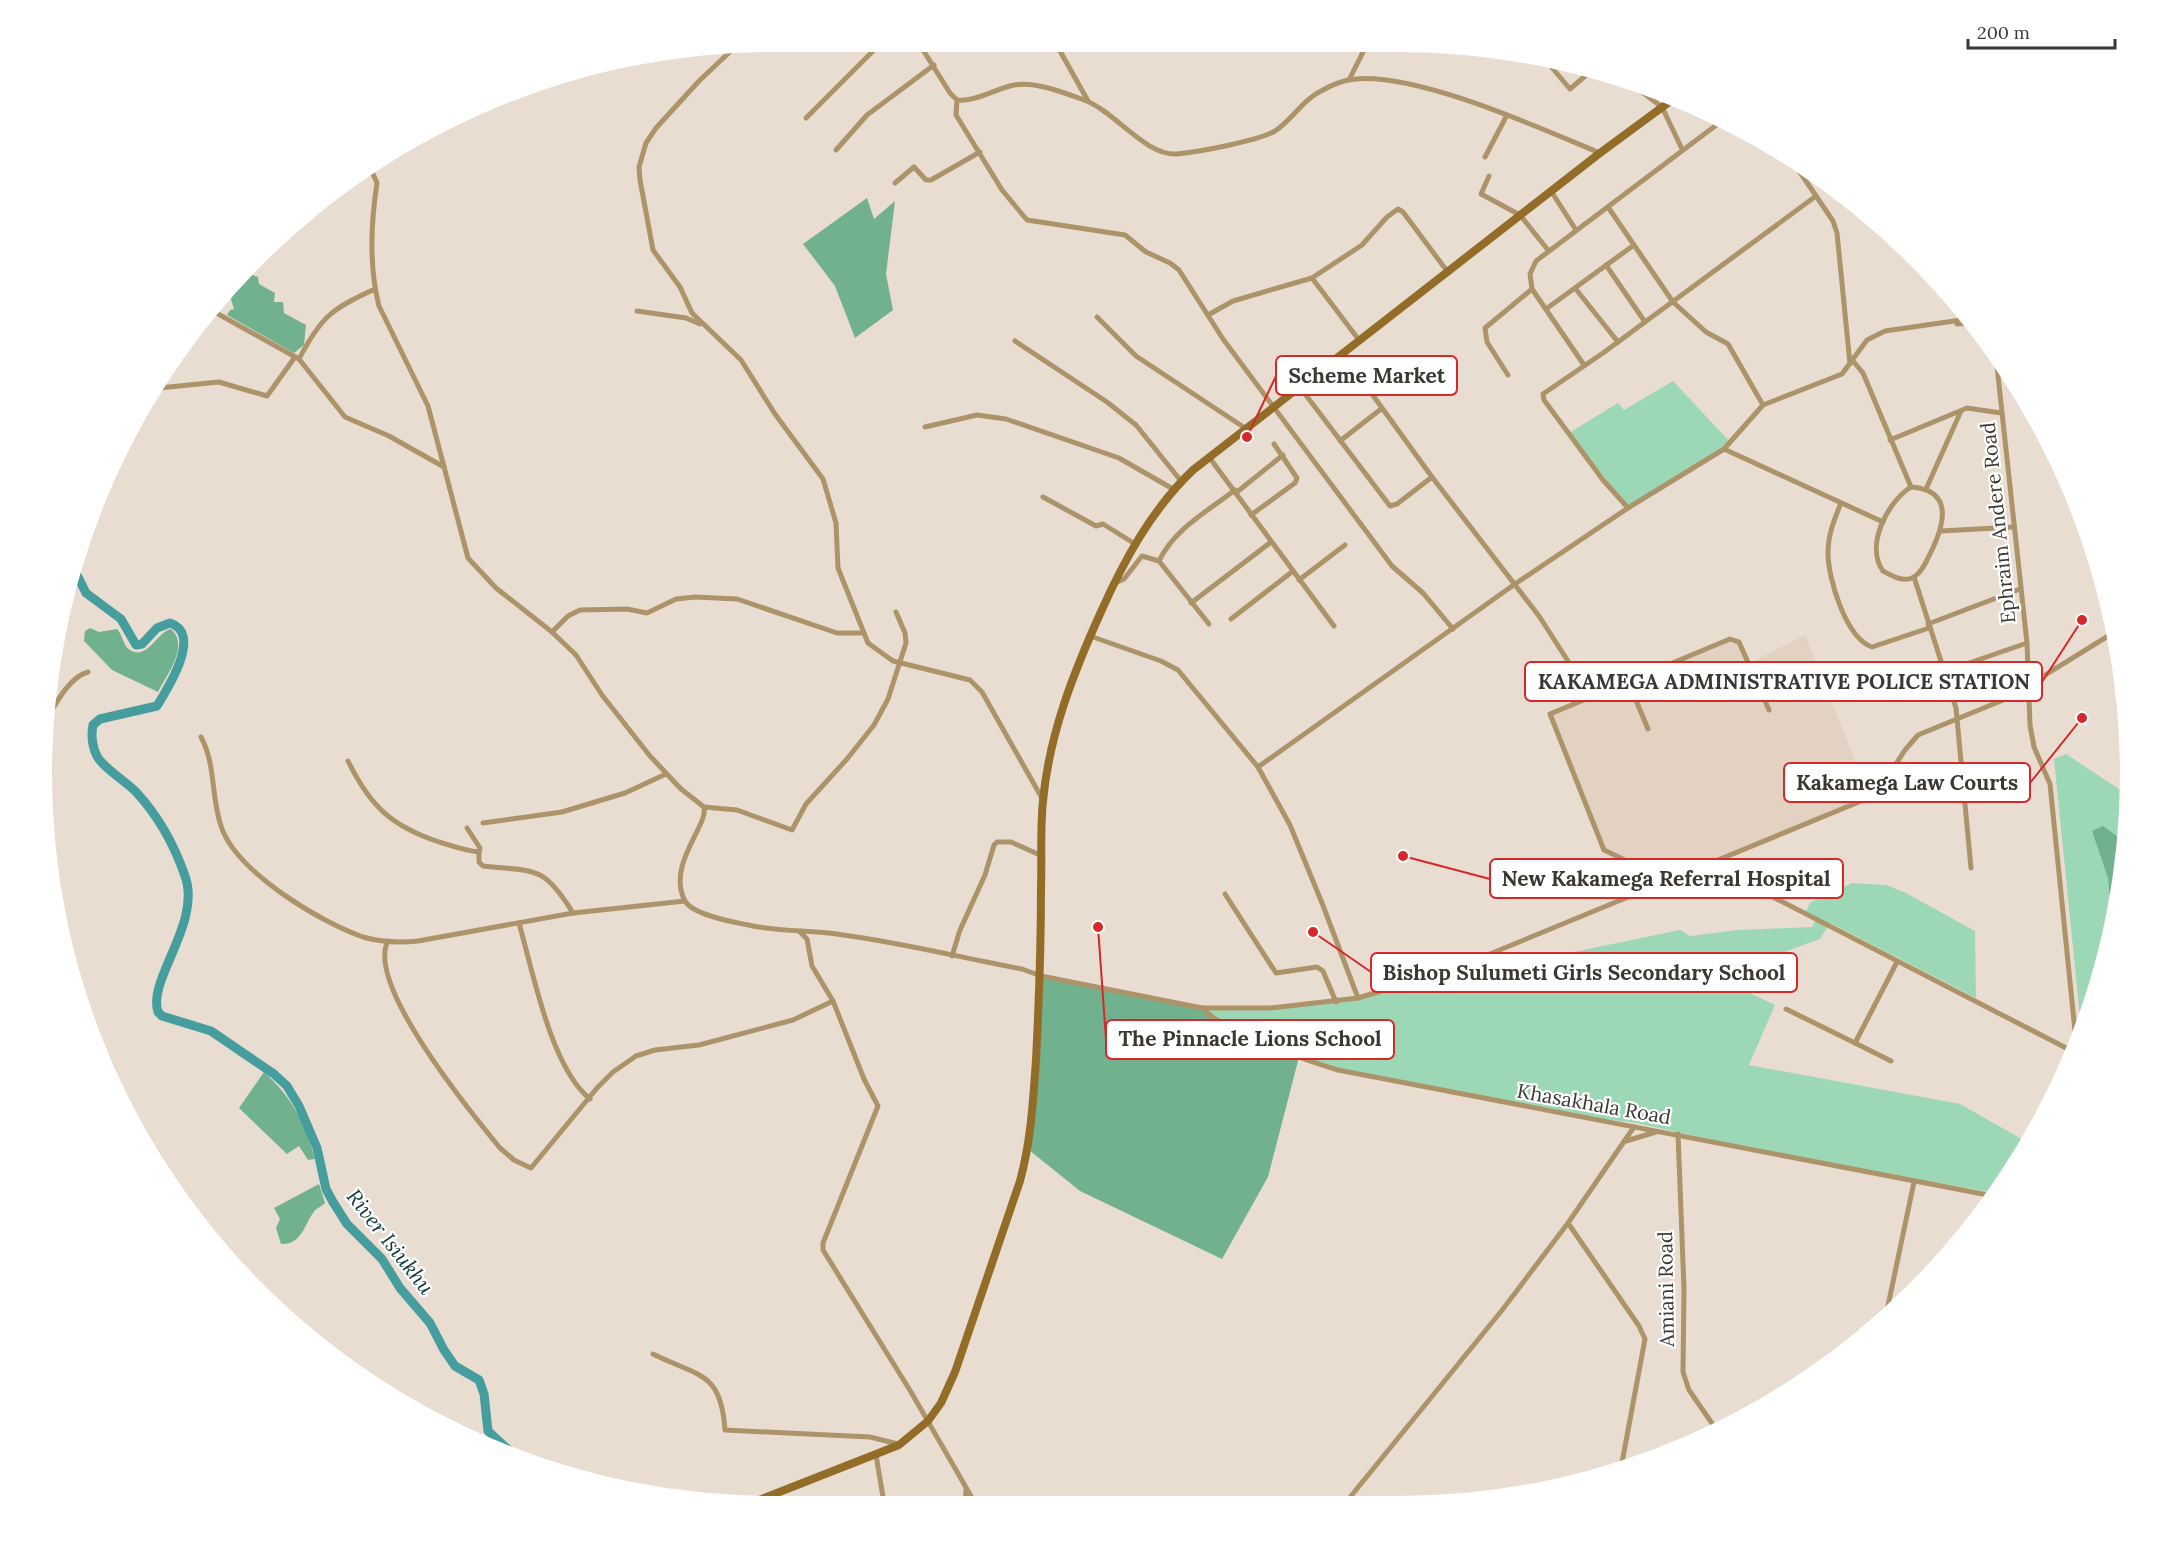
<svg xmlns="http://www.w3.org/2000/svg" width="2172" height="1548" viewBox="0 0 2172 1548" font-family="Lora,serif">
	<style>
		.built { fill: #e3d2c1 }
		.green { fill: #9dd8b6 }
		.forest { fill: #72b18e }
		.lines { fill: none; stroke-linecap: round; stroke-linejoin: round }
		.river { stroke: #459d9e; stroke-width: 9 }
		.minor { stroke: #ad936a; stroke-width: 5 }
		.secondary { stroke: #936d28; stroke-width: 8 }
		.labels { text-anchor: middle; stroke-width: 4.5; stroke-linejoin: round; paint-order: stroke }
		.street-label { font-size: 20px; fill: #3b3732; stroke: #fff }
		.water-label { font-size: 21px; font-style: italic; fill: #103a3b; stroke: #fff }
		.leader { fill: none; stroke: #d62828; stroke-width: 2 }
		.callout-dot { fill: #d62828; stroke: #fff; stroke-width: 2 }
		.callout { fill: #fff; stroke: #d62828; stroke-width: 2 }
		.callout-label { font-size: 21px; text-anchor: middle; font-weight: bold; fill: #3b3732 }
	</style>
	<rect width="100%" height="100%" fill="#e9ddd2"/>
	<path class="built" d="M1805,635L1870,797L1643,892L1633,865L1608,853L1550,715L1729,640L1738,642L1748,664Z"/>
	<g class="green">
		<path d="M1673,381L1731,443L1629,508L1569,433L1618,403L1624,410Z"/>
		<path d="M2066,754L2128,795V822L2105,964L2081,1027L2054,759Z"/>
		<path d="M1852,883L1886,885L1906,893L1975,931L1976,998L1830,923L1820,939L1768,958L1748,992L1775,1005L1749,1065L1960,1104L2027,1142L1995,1193L1780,1155L1636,1123L1580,1116L1313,1063L1253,1037L1200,1009L1342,1002L1432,977L1436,989L1511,965L1680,930L1690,936L1738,930L1812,927L1816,920L1804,914L1811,902Z"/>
	</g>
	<g class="forest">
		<path d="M867,198L874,219L895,201L886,274L893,310L855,338L835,286L803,244Z"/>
		<path d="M248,270L250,274L258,277L259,284L275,293L274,302H283L284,313L306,325L304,345L294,353L227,315L230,310L234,309L229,293L224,291Z"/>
		<path d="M90,628L99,632L117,629C123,635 123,646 130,650C147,661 157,632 171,629C190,646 167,674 158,692L112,670L84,641L85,631Z"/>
		<path d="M2103,826L2125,842L2112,923L2108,878L2092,831Z"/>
		<path d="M1041,976L1200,1009L1299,1057L1268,1177L1222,1259L1080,1191L1029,1150Z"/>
		<path d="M264,1072C291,1096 306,1124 315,1159L308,1160L299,1146L287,1154L239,1108Z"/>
		<path d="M319,1184L325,1203C322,1206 315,1209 313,1213C304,1226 301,1245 281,1244L276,1228L280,1219L274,1208Z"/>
	</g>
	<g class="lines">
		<path class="river" d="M73,567L86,593L121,619L136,645L142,644L157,628L170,623C203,633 168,688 157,706L100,719L93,725C91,734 92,747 97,756C103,768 127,782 137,793C158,816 175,847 185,876C202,923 147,980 158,1012L162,1016L211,1031L274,1074L287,1086L299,1106L317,1148L326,1189L333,1202L347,1224L382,1259L400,1288L430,1323L444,1350L455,1366L479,1380L484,1394L488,1431L513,1454"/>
		<g class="minor">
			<path d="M918,42L950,93L957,100C975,102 995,89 1014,85C1035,81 1065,93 1084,100C1115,111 1145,156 1177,154C1198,152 1258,141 1275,131C1293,119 1303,99 1323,90C1330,86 1340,82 1348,80C1408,68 1542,129 1600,153"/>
			<path d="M1055,42L1088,101"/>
			<path d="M735,47L699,81L656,128L646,143L639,167L640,180L653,250L680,287L692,313L741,360L775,414L823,479L836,523L838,568L868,643L893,661L970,680L982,692L1043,800"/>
			<path d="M1543,57L1570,89L1591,71"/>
			<path d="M1349,80L1368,42"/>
			<path d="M1630,83L1662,107L1682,149"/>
			<path d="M957,100L956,115L1002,190L1027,220L1125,235L1146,252L1170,263L1179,270L1223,339L1392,566L1423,593L1453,629"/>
			<path d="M806,118L882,42"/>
			<path d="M836,150L867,115L934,65"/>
			<path d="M1485,157L1507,115"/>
			<path d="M1791,159L1833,221L1837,233L1850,364"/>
			<path d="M364,169L373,174L377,183C371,222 369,267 379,306L428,406L468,558L496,588L552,632L576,655L602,695L650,756L681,789L704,807C709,825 666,865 685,901C693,915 733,922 748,925C779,932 812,930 843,935C903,943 963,958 1022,969L1041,976L1202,1008H1271L1358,998L1451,970L1866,799L1879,790L1905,750L1918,735L2008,698L2113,633"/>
			<path d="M1489,176L1481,194L1520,215L1548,250"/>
			<path d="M895,183L914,167L926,180H931L980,152"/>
			<path d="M1551,191L1576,230"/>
			<path d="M1608,207L1673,302L1706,332L1728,344L1763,405"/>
			<path d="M1606,265L1645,322"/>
			<path d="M1312,278L1362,245L1387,217L1398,209L1403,212L1447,271"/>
			<path d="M1575,288L1618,342"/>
			<path d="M1546,309L1634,245"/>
			<path d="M211,310L299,359L345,417L389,436L444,467"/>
			<path d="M637,311L686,318L700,324"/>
			<path d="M1208,315L1233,301L1312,278L1359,340"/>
			<path d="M1097,317L1136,356L1245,428"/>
			<path d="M1957,324L1971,323"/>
			<path d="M1015,341L1107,402L1136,425L1181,481"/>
			<path d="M1343,354L1432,477L1539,616L1591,697"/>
			<path d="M1996,357L2027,643L2030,725L2034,747L2050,784L2076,1041"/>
			<path d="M299,359C321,317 331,309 375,289"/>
			<path d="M1853,361L1863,373L1911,487"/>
			<path d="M1584,365L1532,289L1530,274L1536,261L1723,120"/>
			<path d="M1508,375L1487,342L1485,328L1532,289"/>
			<path d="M1299,386L1390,506L1397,504L1432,477"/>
			<path d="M159,388L219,382L267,396L295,357"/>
			<path d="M925,427L977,415L1006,419L1119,458L1173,489"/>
			<path d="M1890,440L1967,408L2001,413"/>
			<path d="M1340,441L1381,409"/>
			<path d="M1724,449L1883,522"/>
			<path d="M1209,457L1334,626"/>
			<path d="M1911,487C1955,490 1944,526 1930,554C1926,562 1922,572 1914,577C1904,583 1892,576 1883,571C1865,546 1887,502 1911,487Z"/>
			<path d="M1926,489L1961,411"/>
			<path d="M1237,492L1283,455"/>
			<path d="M1043,497L1096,526L1103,524L1135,544"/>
			<path d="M1841,503C1834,520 1828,535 1828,553C1828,579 1846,638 1872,647L1929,628"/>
			<path d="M1628,508L1603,480L1544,400L1543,394L1603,353L1816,196"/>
			<path d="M1251,515L1295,483L1297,478L1274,444"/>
			<path d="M1941,531L2014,527"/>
			<path d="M1159,561C1174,529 1208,511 1235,490"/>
			<path d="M1914,577L1956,708L1971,868"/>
			<path d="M1299,580L1345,545"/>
			<path d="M1113,584L1124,579L1142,556L1159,561L1209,624"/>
			<path d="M1191,603L1271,542"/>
			<path d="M1231,619L1293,571"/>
			<path d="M1928,624L2020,589"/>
			<path d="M552,632L568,616L580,610L627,609L647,613L676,599L695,597L737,599L837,633H863"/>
			<path d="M1090,636L1161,661L1178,670L1258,767L1269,787L1290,825L1322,903L1358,998"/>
			<path d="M1943,672L2027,643"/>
			<path d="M1628,681L1648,729"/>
			<path d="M48,717C57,701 70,677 88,672"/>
			<path d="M201,737C216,765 211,797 221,826C236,872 320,922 363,937C381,942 400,943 418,941L573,913L685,901"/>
			<path d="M348,761C370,806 391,826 439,842C452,846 466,851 479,852L480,848L467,828"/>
			<path d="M1258,767L1515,584L1628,508L1724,449L1763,405L1842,374L1867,340L1885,331L1968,319"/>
			<path d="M704,807L737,810L792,830L806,804L847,759L874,725L888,699L906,643L905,633L896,612"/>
			<path d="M483,823L562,812L625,793L666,774"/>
			<path d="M479,852V862L483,866C535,872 543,864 573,913"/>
			<path d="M1709,864L2072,1051"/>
			<path d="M1643,892L1631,863L1604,850L1550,714L1730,639L1739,642L1769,710"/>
			<path d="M1225,894L1276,973L1317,967L1323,971L1336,1002"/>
			<path d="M519,923C533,972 551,1068 590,1099"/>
			<path d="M800,932L807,939L812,966L833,1001L864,1079L878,1106L823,1243V1250L911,1392L975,1503"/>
			<path d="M388,941C365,984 472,1114 500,1148L514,1160L531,1168L597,1088L613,1072L636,1056L655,1050L699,1045L793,1020L833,1001"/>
			<path d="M952,956L960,930L985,875L994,845L997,842H1011L1040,855"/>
			<path d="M1202,1008C1223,1032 1305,1060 1338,1070L1993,1196"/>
			<path d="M1786,1009L1855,1043L1897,962"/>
			<path d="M1855,1043L1891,1061"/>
			<path d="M1678,1134L1684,1289L1683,1372L1689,1390L1718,1432"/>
			<path d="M1626,1141L1656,1132"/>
			<path d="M1568,1223L1639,1326L1645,1339L1621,1468"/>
			<path d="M1885,1320L1914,1182"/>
			<path d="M653,1354C699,1377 721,1371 725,1430L870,1437L898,1444"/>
			<path d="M876,1455L884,1503"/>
			<path d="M1347,1501L1503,1309L1568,1223L1634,1127"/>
			<path d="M965,1503L966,1490"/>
		</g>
		<path class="secondary" d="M749,1504L899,1445L928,1421L941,1403L955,1372L1020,1181C1031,1141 1033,1101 1036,1060C1039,1002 1041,945 1041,887C1042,858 1040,829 1043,801C1049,735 1073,674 1100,614C1123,562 1151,510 1193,470L1600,153L1676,97"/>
	</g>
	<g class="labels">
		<g class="street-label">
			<text transform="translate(1998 523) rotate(-96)" y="7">Ephraim Andere Road</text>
			<text transform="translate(1594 1104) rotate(10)" y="7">Khasakhala Road</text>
			<text transform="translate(1666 1289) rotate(-91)" y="7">Amiani Road</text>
		</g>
		<g class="water-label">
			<text transform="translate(390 1242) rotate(52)" y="7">River Isiukhu</text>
		</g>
	</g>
	<path d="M0 0H2172V1548H0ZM774 52H1398A722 722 0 0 1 2120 774V774A722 722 0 0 1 1398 1496H774A722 722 0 0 1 52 774V774A722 722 0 0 1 774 52Z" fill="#fff" fill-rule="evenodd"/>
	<path class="leader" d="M1247 437L1276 376M2082 620L2042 682M2082 718L2030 783M1403 856L1490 879M1313 932L1371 972M1098 927L1106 1039"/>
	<g class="callout-dot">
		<circle cx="1247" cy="437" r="6"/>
		<circle cx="2082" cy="620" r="6"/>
		<circle cx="2082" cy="718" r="6"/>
		<circle cx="1403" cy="856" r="6"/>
		<circle cx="1313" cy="932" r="6"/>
		<circle cx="1098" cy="927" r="6"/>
	</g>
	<g class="callout">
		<rect x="1276" y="356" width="181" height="39" rx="6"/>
		<rect x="1525" y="662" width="517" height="39" rx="6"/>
		<rect x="1784" y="763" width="246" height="39" rx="6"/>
		<rect x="1490" y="859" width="353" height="39" rx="6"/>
		<rect x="1371" y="953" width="426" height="39" rx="6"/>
		<rect x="1106" y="1020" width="288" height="39" rx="6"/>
	</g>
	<g class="callout-label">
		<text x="1367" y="383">Scheme Market</text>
		<text x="1784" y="689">KAKAMEGA ADMINISTRATIVE POLICE STATION</text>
		<text x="1907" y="790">Kakamega Law Courts</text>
		<text x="1666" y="886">New Kakamega Referral Hospital</text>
		<text x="1584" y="980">Bishop Sulumeti Girls Secondary School</text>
		<text x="1250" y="1046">The Pinnacle Lions School</text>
	</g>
	<path d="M1968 39v9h147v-9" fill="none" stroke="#3b3732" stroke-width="3"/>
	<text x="1977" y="39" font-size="18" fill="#3b3732" stroke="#ffffff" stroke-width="4.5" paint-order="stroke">200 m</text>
</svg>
